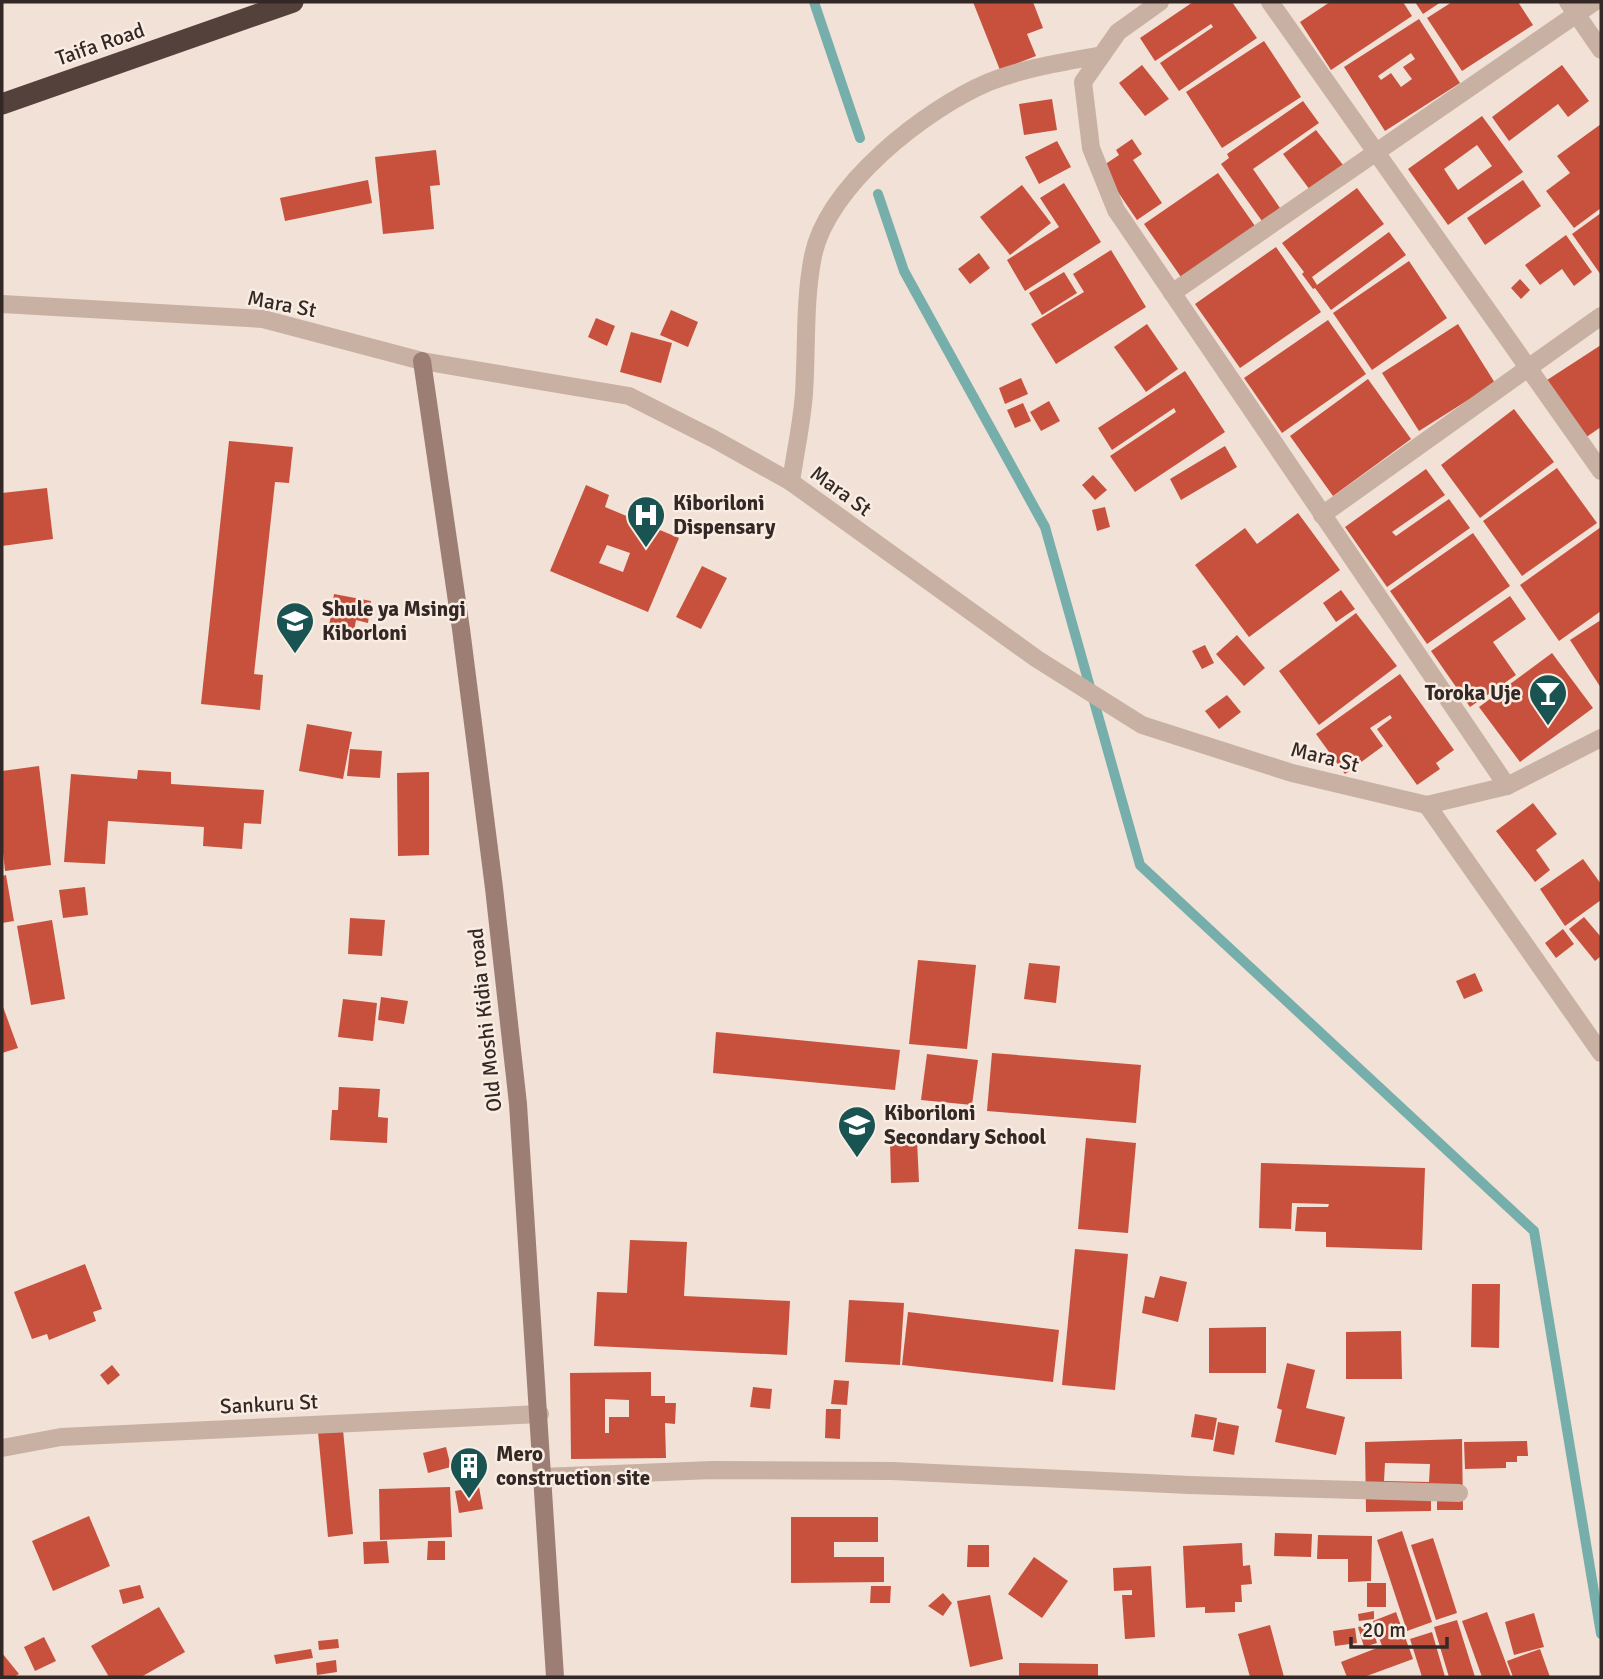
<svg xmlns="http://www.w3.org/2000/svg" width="1603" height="1679" viewBox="0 0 1603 1679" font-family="Signika,sans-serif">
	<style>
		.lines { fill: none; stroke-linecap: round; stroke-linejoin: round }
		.stream { stroke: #75aeaa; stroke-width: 10 }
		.building { fill: #c7513d; fill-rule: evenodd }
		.street { stroke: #c8b0a2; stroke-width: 18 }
		.secondary { stroke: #9c7e74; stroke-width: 18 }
		.highway { stroke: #54413b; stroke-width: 21 }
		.labels { text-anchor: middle; stroke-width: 5; stroke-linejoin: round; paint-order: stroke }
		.street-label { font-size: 21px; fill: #332825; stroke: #f9ece2 }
		.poi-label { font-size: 21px; font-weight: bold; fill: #332825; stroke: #f9ece2; text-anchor: start }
	</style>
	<rect width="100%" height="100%" fill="#f1e1d6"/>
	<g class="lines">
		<g class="stream">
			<path d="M814,2L860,138"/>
			<path d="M878,194L904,271L1045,527L1140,865L1534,1231L1601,1634"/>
		</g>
	</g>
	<g class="building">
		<path d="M973,2H1033L1043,28L1027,34L1036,56L1000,70Z"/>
		<path d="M1193,2H1232L1257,38L1179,91L1160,63L1213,27L1211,24L1155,61L1140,38Z"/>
		<path d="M1330,2H1403L1412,16L1331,70L1300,22Z"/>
		<path d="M1415,2H1441L1423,14Z"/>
		<path d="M1452,2H1518L1533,25L1462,71L1427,18Z"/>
		<path d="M1419,19L1460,83L1385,131L1344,67ZM1411,53L1415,59L1403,67L1412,79L1401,87L1391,73L1381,80L1378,76Z"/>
		<path d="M1264,41L1301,97L1222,148L1186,92Z"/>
		<path d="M1142,65L1169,99L1145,116L1119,83Z"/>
		<path d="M1562,65L1589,101L1568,117L1558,104L1509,141L1492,117Z"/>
		<path d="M1052,99L1057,130L1024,135L1019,104Z"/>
		<path d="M1303,101L1319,123L1253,169L1280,208L1262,221L1221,164L1229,158L1227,154Z"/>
		<path d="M1482,116L1523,172L1448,225L1408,169ZM1477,145L1492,166L1458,190L1444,169Z"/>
		<path d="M1601,124V208L1574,228L1546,191L1570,173L1557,156Z"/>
		<path d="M1316,130L1343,165L1310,190L1283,154Z"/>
		<path d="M1132,139L1142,154L1133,160L1162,203L1137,220L1101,167L1119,155L1116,150Z"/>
		<path d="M1057,141L1071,167L1039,184L1025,157Z"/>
		<path d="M436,150L440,185L430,186L434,229L383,234L375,157Z"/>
		<path d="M1218,173L1255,226L1181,277L1144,224Z"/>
		<path d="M368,180L372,203L285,221L280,198Z"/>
		<path d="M1523,180L1541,206L1485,245L1467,218Z"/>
		<path d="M1064,183L1101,242L1025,291L1007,260L1059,227L1040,198Z"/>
		<path d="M1022,185L1051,223L1010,255L980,217Z"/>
		<path d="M1357,188L1384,224L1312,277L1317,285L1389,232L1406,255L1331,310L1315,288L1313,289L1302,274L1304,272L1282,243Z"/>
		<path d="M1601,213V275L1572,234Z"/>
		<path d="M1566,235L1592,272L1574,286L1562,269L1540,285L1525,265Z"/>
		<path d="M1276,247L1321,312L1240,368L1195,304Z"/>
		<path d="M1111,250L1146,307L1056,364L1031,324L1084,292L1073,274Z"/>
		<path d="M979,253L990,268L970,284L958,269Z"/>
		<path d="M1409,261L1447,318L1372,370L1333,313Z"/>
		<path d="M1064,272L1077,293L1042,315L1029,293Z"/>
		<path d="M1520,279L1530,290L1521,299L1511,288Z"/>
		<path d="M671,310L698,322L688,347L660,335Z"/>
		<path d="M596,318L615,326L607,346L588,337Z"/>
		<path d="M1328,320L1366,374L1282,433L1244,378Z"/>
		<path d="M1147,324L1178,369L1146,392L1114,347Z"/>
		<path d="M1458,324L1495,383L1419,431L1382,373Z"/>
		<path d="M631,332L672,343L661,383L620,372Z"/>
		<path d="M1601,345V427L1582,440L1544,382Z"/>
		<path d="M1185,371L1225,432L1135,492L1110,456L1176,412L1174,408L1112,450L1098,428Z"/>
		<path d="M1021,378L1028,394L1005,404L999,388Z"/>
		<path d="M1368,379L1411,439L1333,496L1290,436Z"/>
		<path d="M1049,401L1060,421L1041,431L1030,412Z"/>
		<path d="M1023,403L1031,421L1015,428L1007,410Z"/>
		<path d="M1514,409L1554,462L1480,518L1441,465Z"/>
		<path d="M229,441L293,447L289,483L275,482L254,674L263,675L260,710L201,704Z"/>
		<path d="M1225,446L1237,467L1181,500L1170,479Z"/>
		<path d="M1557,468L1597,523L1522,576L1483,521Z"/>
		<path d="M1426,469L1445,495L1392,532L1396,536L1449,499L1470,528L1387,587L1345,527Z"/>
		<path d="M1093,475L1107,490L1095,500L1082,485Z"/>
		<path d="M586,485L609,495L605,507L679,538L648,612L550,571ZM607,545L630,553L623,572L599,563Z"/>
		<path d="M47,488L53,539L2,546V493Z"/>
		<path d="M1105,507L1110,527L1097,531L1092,510Z"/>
		<path d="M1298,513L1340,570L1249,637L1195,565L1245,528L1257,544Z"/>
		<path d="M1601,527V611L1559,641L1520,585Z"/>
		<path d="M1473,533L1510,586L1427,644L1390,591Z"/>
		<path d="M702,566L727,578L701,629L676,617Z"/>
		<path d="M1341,590L1355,609L1336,622L1323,603Z"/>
		<path d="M334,594L371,601L368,623L356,620L354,631L329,627Z"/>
		<path d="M1510,596L1526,619L1493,642L1516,675L1470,707L1431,651Z"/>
		<path d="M1356,613L1397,666L1319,725L1279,671Z"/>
		<path d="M1601,620V688L1570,640Z"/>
		<path d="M1237,635L1265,668L1244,686L1216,654Z"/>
		<path d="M1205,645L1214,663L1202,669L1192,651Z"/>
		<path d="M1552,653L1593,708L1520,762L1479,707Z"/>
		<path d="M1400,674L1454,750L1436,763L1440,769L1417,785L1377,729L1392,718L1390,715L1370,728L1383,746L1345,774L1316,734Z"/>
		<path d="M1227,695L1241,712L1219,729L1205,711Z"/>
		<path d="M307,724L352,732L343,779L299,771Z"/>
		<path d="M350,749L382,751L380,778L347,776Z"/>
		<path d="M39,766L51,865L5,871L2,843V771Z"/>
		<path d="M138,770L171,772V784L264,790L261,824L244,823L242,849L203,846L204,827L108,821L105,864L64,862L71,774L137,779Z"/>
		<path d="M429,772V855L398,856L397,773Z"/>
		<path d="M1533,803L1557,834L1536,850L1550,870L1535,882L1496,831Z"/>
		<path d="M1583,859L1601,884V900L1565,926L1540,889Z"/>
		<path d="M6,875L14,921L2,923V876Z"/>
		<path d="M85,887L88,915L63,918L59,890Z"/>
		<path d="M1584,917L1601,937V956L1595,961L1569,929Z"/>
		<path d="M350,918L385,920L382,956L348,954Z"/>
		<path d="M52,920L65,999L31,1005L17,926Z"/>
		<path d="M1563,929L1574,944L1556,958L1545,943Z"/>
		<path d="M918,960L976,965L967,1049L909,1044Z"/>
		<path d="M1029,963L1060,966L1056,1003L1024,999Z"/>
		<path d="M1475,973L1483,991L1464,999L1456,981Z"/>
		<path d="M381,997L408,1001L404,1024L378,1020Z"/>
		<path d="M343,999L377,1003L373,1041L338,1037Z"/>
		<path d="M2,1004L18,1048L2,1053Z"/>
		<path d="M716,1032L900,1050L895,1090L713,1073Z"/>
		<path d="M992,1053L1141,1065L1136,1123L987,1111Z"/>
		<path d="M927,1054L978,1060L972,1105L921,1100Z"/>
		<path d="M339,1087L380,1089L378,1117L388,1118L387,1143L330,1140L332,1110H338Z"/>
		<path d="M1086,1138L1136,1143L1128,1233L1078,1229Z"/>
		<path d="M917,1140L919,1182L891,1183L890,1142Z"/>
		<path d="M1261,1163L1425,1168L1422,1250L1326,1247V1232L1295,1231L1297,1207H1328L1329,1204L1292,1203L1291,1229L1259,1228Z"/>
		<path d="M630,1240L687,1242L684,1296L790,1301L787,1355L594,1346L597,1292L627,1293Z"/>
		<path d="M1075,1249L1128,1254L1115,1390L1062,1385Z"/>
		<path d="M85,1264L102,1309L93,1312L96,1321L49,1340L47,1334L32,1339L14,1292Z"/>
		<path d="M1160,1276L1187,1282L1178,1322L1142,1313L1145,1296L1154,1298Z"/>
		<path d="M1472,1284H1500L1499,1348L1471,1347Z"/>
		<path d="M849,1300L904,1303L900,1365L845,1362Z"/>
		<path d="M908,1312L1059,1330L1053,1382L902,1365Z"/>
		<path d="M1266,1327V1373H1209V1328Z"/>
		<path d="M1401,1331L1402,1379H1346V1332Z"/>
		<path d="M1287,1363L1315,1370L1306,1408L1345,1417L1336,1455L1275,1442L1282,1410L1277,1408Z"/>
		<path d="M112,1365L120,1375L108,1385L100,1375Z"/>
		<path d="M651,1372V1396H665V1403H676L675,1424L665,1423L666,1458L571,1459L570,1373ZM605,1399L629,1400V1417H609V1433H605Z"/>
		<path d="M834,1380L849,1381L847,1405L831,1404Z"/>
		<path d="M753,1387L772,1389L770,1409L750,1407Z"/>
		<path d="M826,1409H841L840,1439L825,1438Z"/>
		<path d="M1195,1414L1217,1418L1213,1440L1191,1437Z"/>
		<path d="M1218,1422L1239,1426L1234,1455L1213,1451Z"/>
		<path d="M343,1430L353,1534L328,1537L318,1432Z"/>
		<path d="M1462,1439L1463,1510H1437V1490H1431V1511L1366,1512L1365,1442ZM1385,1463L1430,1464L1429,1482L1384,1481Z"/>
		<path d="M1527,1441L1528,1456H1517V1462H1506V1468L1465,1469L1464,1442Z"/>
		<path d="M446,1447L451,1467L428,1473L423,1453Z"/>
		<path d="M450,1487L452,1537L380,1540L379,1489Z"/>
		<path d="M479,1487L483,1509L459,1513L455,1491Z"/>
		<path d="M89,1516L110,1566L53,1591L32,1541Z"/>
		<path d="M791,1517H878V1542H834V1557H884V1582L791,1583Z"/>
		<path d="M1402,1531L1432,1622L1407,1631L1377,1540Z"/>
		<path d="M1275,1533L1312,1534L1311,1557L1274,1556Z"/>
		<path d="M1318,1535L1372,1536L1371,1581L1348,1582V1559H1317Z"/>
		<path d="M1433,1538L1457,1613L1436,1620L1411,1545Z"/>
		<path d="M387,1541L389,1563L364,1564L363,1542Z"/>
		<path d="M428,1541H445V1560H427Z"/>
		<path d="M1242,1543L1243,1566L1250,1565L1252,1584L1241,1585L1242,1602H1235V1612L1205,1613V1607L1186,1608L1183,1546Z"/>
		<path d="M968,1545H989V1567H967Z"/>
		<path d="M1034,1557L1068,1581L1042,1618L1008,1594Z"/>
		<path d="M1151,1566L1155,1637L1125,1639L1122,1595H1132V1590L1114,1591L1113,1568Z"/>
		<rect x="1367" y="1583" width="19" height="24"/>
		<path d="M140,1585L144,1598L123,1604L119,1590Z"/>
		<path d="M871,1586H891L890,1603H870Z"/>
		<path d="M943,1593L952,1603L943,1616L928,1606Z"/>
		<path d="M990,1595L1003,1659L970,1667L957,1601Z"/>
		<path d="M159,1607L185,1652L141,1677H109L91,1646Z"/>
		<path d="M1374,1611V1619L1359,1621L1358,1614Z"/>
		<path d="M1396,1612L1413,1659L1364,1677H1347L1341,1662L1382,1646L1373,1621Z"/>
		<path d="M1487,1612L1511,1677H1482L1462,1621Z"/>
		<path d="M1534,1613L1544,1647L1514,1655L1505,1622Z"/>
		<path d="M1457,1620L1475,1677H1449L1434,1627Z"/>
		<path d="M1371,1624L1377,1643L1364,1647L1358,1627Z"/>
		<path d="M1270,1625L1284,1677H1250L1238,1634Z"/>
		<path d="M1355,1628L1357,1643L1335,1646L1333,1631Z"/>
		<path d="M1432,1632L1445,1677H1422L1410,1639Z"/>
		<path d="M44,1637L56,1661L35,1671L24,1647Z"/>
		<path d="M338,1639L339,1648L319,1650L318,1641Z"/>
		<path d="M311,1649L313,1658L276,1664L274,1655Z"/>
		<path d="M1540,1649L1550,1677H1513L1507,1661Z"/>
		<path d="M2,1653L19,1674L14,1677H2Z"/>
		<path d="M336,1660L337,1672L317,1675L316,1663Z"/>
		<path d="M1019,1663L1098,1664V1677H1019Z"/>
	</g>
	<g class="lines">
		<g class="street">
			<path d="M1160,2L1118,32L1083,82L1091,148L1116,210L1507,786"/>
			<path d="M1270,2L1601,471"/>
			<path d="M1568,2L1601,50"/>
			<path d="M1172,293L1594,2"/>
			<path d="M2,304L263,319L422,361L629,396L714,439L791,482L1037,659L1142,725L1292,773L1427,805L1507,786L1601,738"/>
			<path d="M791,482C795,453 802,423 804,393C807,348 804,301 813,256C827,186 925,109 989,82C1024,68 1064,62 1102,55"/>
			<path d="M1322,515L1601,316"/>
			<path d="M1427,805L1601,1053"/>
			<path d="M2,1448L61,1437L540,1414"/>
			<path d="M542,1477L712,1470L892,1471L1189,1485L1459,1493"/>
		</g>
		<path class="secondary" d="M422,361L461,629L494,888L518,1104L555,1677"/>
		<path class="highway" d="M2,104L293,2"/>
	</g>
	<defs>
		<symbol id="hospital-pin" viewBox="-11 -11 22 30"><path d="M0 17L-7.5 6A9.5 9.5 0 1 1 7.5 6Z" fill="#1a5452" stroke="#f9ece2"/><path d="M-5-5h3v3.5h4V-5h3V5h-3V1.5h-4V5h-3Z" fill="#fff"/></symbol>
		<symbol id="school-pin" viewBox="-11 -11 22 30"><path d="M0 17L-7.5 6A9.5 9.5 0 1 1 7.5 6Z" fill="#1a5452" stroke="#f9ece2"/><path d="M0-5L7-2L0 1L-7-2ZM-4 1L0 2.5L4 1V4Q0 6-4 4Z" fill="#fff"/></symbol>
		<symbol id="bar-pin" viewBox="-11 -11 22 30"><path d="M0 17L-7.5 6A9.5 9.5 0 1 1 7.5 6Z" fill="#1a5452" stroke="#f9ece2"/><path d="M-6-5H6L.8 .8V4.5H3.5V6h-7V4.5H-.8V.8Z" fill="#fff"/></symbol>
		<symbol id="building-pin" viewBox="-11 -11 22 30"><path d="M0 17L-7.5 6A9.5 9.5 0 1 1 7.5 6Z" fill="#1a5452" stroke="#f9ece2"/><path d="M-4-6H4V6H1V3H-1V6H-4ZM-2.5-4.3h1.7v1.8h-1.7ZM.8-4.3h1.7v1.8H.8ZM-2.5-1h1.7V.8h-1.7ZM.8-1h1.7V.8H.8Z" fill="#fff"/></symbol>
	</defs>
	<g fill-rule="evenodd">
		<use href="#hospital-pin" x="624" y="493" width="44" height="60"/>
		<use href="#school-pin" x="273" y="599" width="44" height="60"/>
		<use href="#bar-pin" x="1526" y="671" width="44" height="60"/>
		<use href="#school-pin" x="835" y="1103" width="44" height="60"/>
		<use href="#building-pin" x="447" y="1444" width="44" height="60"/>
	</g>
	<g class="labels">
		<g class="street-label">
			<text transform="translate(100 44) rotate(-19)" y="7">Taifa Road</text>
			<text transform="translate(282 304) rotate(11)" y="7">Mara St</text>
			<text transform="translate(841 491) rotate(36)" y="7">Mara St</text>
			<text transform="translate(1325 757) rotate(14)" y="7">Mara St</text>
			<text transform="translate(485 1020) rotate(-96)" y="7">Old Moshi Kidia road</text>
			<text transform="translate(269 1404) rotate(-3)" y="7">Sankuru St</text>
		</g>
		<g class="poi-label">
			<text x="673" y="510">Kiboriloni<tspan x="673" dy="24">Dispensary</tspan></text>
			<text x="322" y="616">Shule ya Msingi<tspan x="322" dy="24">Kiborloni</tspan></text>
			<text x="1521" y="700" text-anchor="end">Toroka Uje</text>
			<text x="884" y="1120">Kiboriloni<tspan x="884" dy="24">Secondary School</tspan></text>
			<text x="496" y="1461">Mero<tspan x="496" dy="24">construction site</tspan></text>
		</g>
	</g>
	<rect width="1603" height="1679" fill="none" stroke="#332825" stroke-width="7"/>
	<path d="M1351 1637v10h96v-10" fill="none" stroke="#332825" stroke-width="3.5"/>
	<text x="1362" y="1637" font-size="21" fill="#332825" stroke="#f9ece2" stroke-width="5" paint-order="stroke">20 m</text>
</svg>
